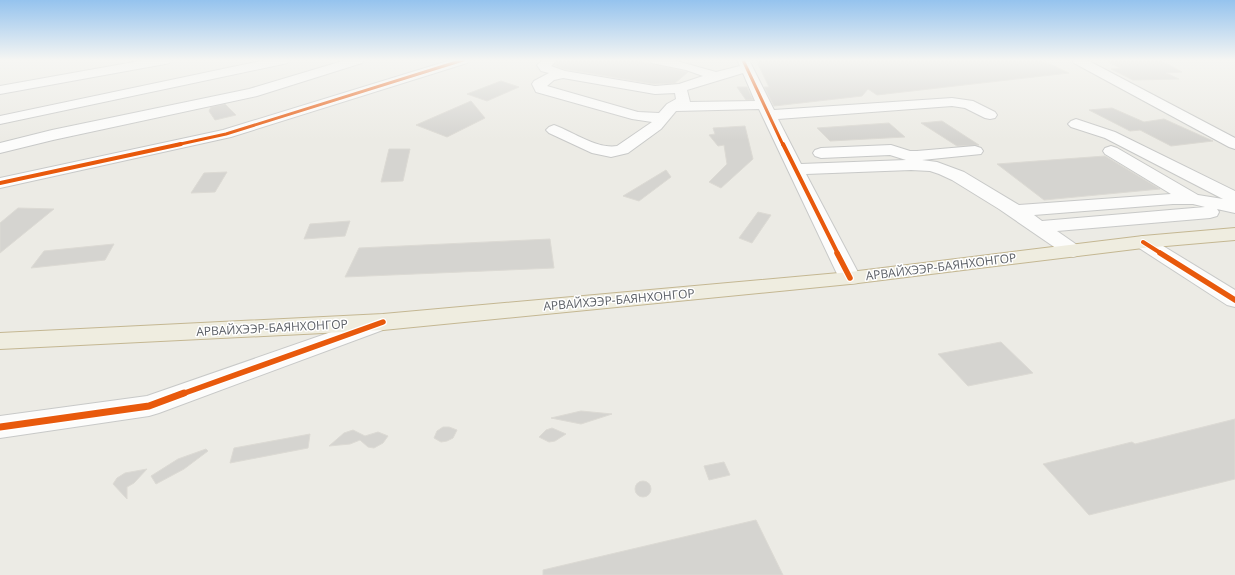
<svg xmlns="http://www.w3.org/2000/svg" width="1235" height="575" viewBox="0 0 1235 575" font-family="'Open Sans',sans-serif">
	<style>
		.building { fill: #d5d4d0; stroke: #dcdad4 }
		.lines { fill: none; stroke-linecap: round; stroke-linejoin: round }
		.minor-casing { stroke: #c8c9c8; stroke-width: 2 }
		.highway-casing { stroke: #c4b792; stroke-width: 2 }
		.minor { fill: #fcfcfb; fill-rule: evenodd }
		.highway { fill: #efede0; fill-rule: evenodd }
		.cycleway-far3-casing { stroke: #fff; stroke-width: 4.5 }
		.cycleway-far2-casing { stroke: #fff; stroke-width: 6 }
		.cycleway-far1-casing { stroke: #fff; stroke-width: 8 }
		.cycleway-casing { stroke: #fff; stroke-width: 10 }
		.cycleway-far3 { stroke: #e8590c; stroke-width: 3 }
		.cycleway-far2 { stroke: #e8590c; stroke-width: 4 }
		.cycleway-far1 { stroke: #e8590c; stroke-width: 5.5 }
		.cycleway { stroke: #e8590c; stroke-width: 7 }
		.labels { text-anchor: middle; stroke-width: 3; stroke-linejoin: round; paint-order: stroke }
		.street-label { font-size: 12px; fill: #5b5f65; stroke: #fff }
	</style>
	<rect width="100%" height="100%" fill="#ecebe5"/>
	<g class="building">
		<path d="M558,60H636L688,72L675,83L654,84L564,69L554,65Z"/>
		<path d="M756,60H1041L1069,73L877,95L868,89L862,96L774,106L764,87H769Z"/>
		<path d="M1104,60H1160L1182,72L1166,73L1179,79L1133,80L1111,69L1121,68Z"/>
		<path d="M501,81L519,87L487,101L467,94Z"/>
		<path d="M737,87H747L753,100H746Z"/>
		<path d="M471,101L485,118L447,137L416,125Z"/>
		<path d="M225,104L236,115L215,120L209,111L211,107Z"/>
		<path d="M1112,108L1144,122L1164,119L1213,141L1171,146L1140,130L1130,131L1089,110Z"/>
		<path d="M942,121L979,145L957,146L921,123Z"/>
		<path d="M889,123L905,137L830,141L817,128Z"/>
		<path d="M745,126L753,159L721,188L709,182L727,164L724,145L718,146L709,135L715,134L713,128Z"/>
		<path d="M389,149H410L403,181L381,182Z"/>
		<path d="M1105,156L1160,189L1044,200L997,164Z"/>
		<path d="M666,170L671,177L639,201L623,196Z"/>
		<path d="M227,172L215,192L191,193L204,173Z"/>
		<path d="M18,208L54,209L0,253V223Z"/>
		<path d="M758,212L771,215L752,243L739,238Z"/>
		<path d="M350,221L345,236L304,239L310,224Z"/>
		<path d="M550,239L554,268L345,277L359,248Z"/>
		<path d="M114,244L105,260L31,268L44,251Z"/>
		<path d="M1001,342L1033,373L968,386L938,354Z"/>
		<path d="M581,411L612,414L581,424L551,418Z"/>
		<path d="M1235,419V479L1089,515L1043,464L1132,442L1135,444Z"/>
		<path d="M443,427H449L457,430L453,438L447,441L441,442L434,438L437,431Z"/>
		<path d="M552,428L566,434L555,441L549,442L539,437L546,430Z"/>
		<path d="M353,430L365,436L378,432L388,436L383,443L374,448L368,447L360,440L350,444L329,446L344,433Z"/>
		<path d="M310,434L308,448L230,463L234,448Z"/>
		<path d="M206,449L208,451L184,469L156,484L151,476L178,459Z"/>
		<path d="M724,462L730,475L709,480L704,466Z"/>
		<path d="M147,469L134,483L127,487V499L113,484L117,478L125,473Z"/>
		<circle cx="643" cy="489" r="8"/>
		<path d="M756,520L783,575H543V570Z"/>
	</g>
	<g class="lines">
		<defs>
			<g id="minor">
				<path d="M145,60H171L169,63L165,64L0,94V86Z"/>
				<path d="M266,60H289L287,63L283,64L0,124V116Z"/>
				<path d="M346,60H364L362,63L257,96L53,140L0,153V143L52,130L249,89Z"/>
				<path d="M451,60H469L467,63L231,137L0,188V178L223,130Z"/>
				<path d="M543,60H557L551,66L565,71L655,86L679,84L703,76L686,70L652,63L650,60H673L716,72L740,66L737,60H749L774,110L952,98L973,101L995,112L997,115L995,118L990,119L985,118L965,108L952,106L778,119L801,164L906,160L890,155L821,158L815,156L813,153L815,150L821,148L891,145L910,151H917L975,146L981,148L983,151L981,154L922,160L937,162L964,172L1019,205L1171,194L1105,154L1103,151L1105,148L1111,146L1117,148L1198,195L1223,199L1105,138L1071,127L1068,124L1071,121L1076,119L1115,132L1235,191V213L1217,209L1219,212L1217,216L1210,218L1057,231L1080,247L1083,251L1080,255L1073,257L1066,255L999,209L952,180L939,174L930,171L911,170L806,174L861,278L858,283L850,284L842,283L839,278L759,109L676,111L661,129L628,153L611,157L592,153L549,133L546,130L549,127L554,125L559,127C576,134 598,149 617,146L652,122L632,119L536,92L532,84L534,81L549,73L541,71L537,65ZM743,73L755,101L690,102L687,90ZM563,78L655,94L675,93L676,99L667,104L659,113L638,112L547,86L554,80ZM1173,204H1193L1205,207L1042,221L1034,215Z"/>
				<path d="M1072,60H1087L1235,138V149L1229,147L1074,63Z"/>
				<path d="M1143,236L1150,238L1235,290V307L1227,305L1136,246L1133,242L1136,238Z"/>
				<path d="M383,314L391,317L395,322L391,327L159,413L149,416L0,438V416L147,396Z"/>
			</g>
			<path id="highway" d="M1235,228V240L1143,248L850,284L383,330L0,349V333L383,314L850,272L1143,236Z"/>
		</defs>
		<use href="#minor" class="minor-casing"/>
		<use href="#highway" class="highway-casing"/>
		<use href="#minor" class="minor"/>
		<use href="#highway" class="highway"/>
		<defs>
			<g id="cycleway-far3">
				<path d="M743,60L783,145"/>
				<path d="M176,145L226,134L463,60"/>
			</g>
			<g id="cycleway-far2">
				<path d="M783,144L838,254"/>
				<path d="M0,183L181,144"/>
				<path d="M1143,242L1162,254"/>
			</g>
			<g id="cycleway-far1">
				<path d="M837,253L850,278"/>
				<path d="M1160,253L1235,300"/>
				<path d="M182,394L383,322"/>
			</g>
			<path id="cycleway" d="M0,427L149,406L184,393"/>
		</defs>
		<use href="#cycleway-far3" class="cycleway-far3-casing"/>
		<use href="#cycleway-far2" class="cycleway-far2-casing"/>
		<use href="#cycleway-far1" class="cycleway-far1-casing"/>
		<use href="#cycleway" class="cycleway-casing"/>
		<use href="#cycleway-far3" class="cycleway-far3"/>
		<use href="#cycleway-far2" class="cycleway-far2"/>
		<use href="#cycleway-far1" class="cycleway-far1"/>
		<use href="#cycleway" class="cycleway"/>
	</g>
	<linearGradient id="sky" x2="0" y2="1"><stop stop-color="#95c3ee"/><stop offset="0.43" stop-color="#f6f6f3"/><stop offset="1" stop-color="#f6f6f3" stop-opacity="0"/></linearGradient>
	<rect width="1235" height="140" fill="url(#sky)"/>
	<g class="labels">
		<g class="street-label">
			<text transform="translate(941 267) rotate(-7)" y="4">АРВАЙХЭЭР-БАЯНХОНГОР</text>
			<text transform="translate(619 300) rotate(-5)" y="4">АРВАЙХЭЭР-БАЯНХОНГОР</text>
			<text transform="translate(272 328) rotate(-3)" y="4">АРВАЙХЭЭР-БАЯНХОНГОР</text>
		</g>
	</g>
</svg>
